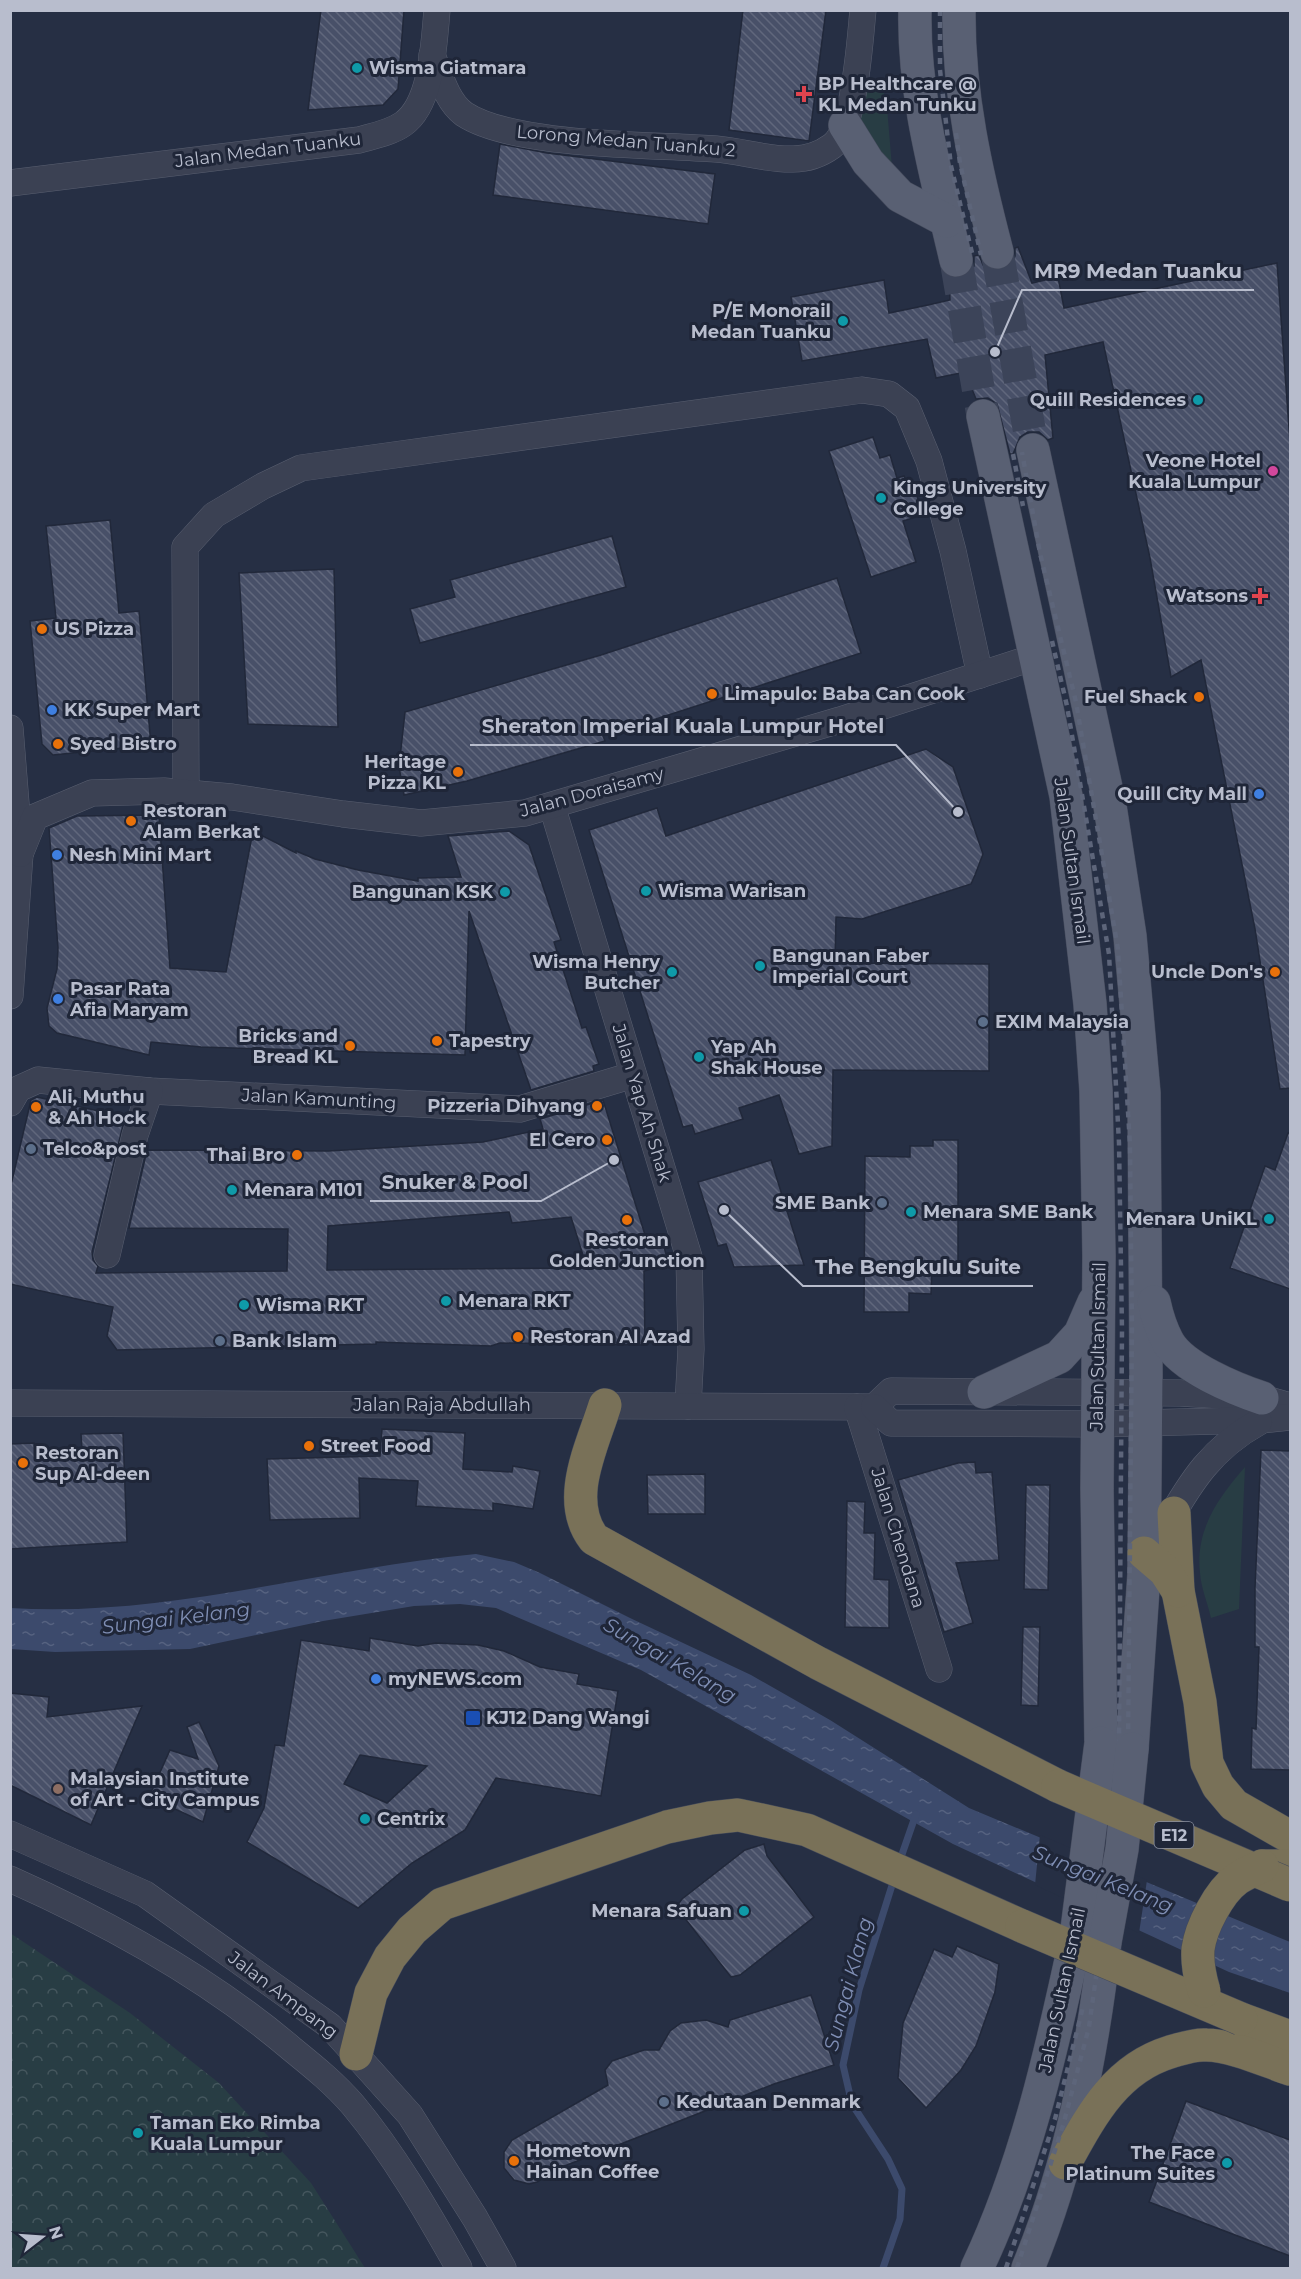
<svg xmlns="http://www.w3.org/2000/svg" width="1301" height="2279" viewBox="0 0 1301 2279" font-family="Montserrat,sans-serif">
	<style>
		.green { fill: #283d44 }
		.forest { fill: url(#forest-crowns) }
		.water { fill: url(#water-ripples) }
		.pier { fill: #262f44 }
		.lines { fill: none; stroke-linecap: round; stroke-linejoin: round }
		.stream { stroke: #3c4a6c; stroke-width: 7 }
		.building { fill: url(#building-back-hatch); stroke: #21283a; stroke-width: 1.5; fill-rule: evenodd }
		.major-tunnel { stroke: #3c4459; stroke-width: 33; stroke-dasharray: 33 16; stroke-linecap: butt }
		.minor-casing { stroke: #595f70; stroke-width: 27 }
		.major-casing { stroke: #444a5c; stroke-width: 34 }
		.highway-casing { stroke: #42495a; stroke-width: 34 }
		.minor { stroke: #3b4153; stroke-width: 26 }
		.major { stroke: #596073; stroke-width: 33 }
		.highway { stroke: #797158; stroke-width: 33 }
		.rail { stroke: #5d657a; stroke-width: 4.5; stroke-dasharray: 6 6; stroke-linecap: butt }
		.major-bridge-casing { stroke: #444a5c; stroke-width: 34; stroke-linecap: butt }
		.highway-bridge-casing { stroke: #42495a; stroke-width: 34; stroke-linecap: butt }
		.major-bridge { stroke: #596073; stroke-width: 33 }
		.highway-bridge { stroke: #797158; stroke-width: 33 }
		.culture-dot { fill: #0f9aa8; stroke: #1f2638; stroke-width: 2 }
		.health-dot { fill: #e0444e; stroke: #1f2638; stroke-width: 2 }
		.hotel-dot { fill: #d1479c; stroke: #1f2638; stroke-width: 2 }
		.food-dot { fill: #e8710a; stroke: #1f2638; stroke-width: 2 }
		.shop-dot { fill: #3f7fe0; stroke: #1f2638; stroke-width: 2 }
		.service-dot { fill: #5c6f8a; stroke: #1f2638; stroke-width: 2 }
		.transit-dot { fill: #1a4fb4; stroke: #1f2638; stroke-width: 2 }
		.education-dot { fill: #8d6e63; stroke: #1f2638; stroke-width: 2 }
		.labels { text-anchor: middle; stroke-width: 6; stroke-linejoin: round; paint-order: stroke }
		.shield { fill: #1f2638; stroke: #8a90a0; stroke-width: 1.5 }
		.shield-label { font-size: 16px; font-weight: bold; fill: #b8bdcd }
		.poi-label { font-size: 18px; font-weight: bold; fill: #b8bdcd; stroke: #1f2638; text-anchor: start }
		.street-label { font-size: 18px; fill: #b8bdcd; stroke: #1f2638 }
		.water-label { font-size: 20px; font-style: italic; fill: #7f8eb4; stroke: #1f2638 }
		.leader { fill: none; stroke: #b8bdcd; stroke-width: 2 }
		.callout-dot { fill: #b8bdcd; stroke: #1f2638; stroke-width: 2 }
		.callout-label { font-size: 20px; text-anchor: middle; font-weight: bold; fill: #b8bdcd; stroke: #1f2638; stroke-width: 6; stroke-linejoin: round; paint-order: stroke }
	</style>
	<defs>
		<pattern id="forest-crowns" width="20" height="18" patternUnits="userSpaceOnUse" patternTransform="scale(1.5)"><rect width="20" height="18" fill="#283d44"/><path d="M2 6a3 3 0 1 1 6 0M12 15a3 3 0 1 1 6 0" fill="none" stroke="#45575e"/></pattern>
		<pattern id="water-ripples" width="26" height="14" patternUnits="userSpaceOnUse" patternTransform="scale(1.5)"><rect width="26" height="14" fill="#3c4a6c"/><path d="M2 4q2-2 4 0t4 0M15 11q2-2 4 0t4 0" fill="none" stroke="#566280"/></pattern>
		<pattern id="building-back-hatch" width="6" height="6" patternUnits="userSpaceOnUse" patternTransform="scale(1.5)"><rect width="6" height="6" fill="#485068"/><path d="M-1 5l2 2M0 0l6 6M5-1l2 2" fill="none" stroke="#60677c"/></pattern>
	</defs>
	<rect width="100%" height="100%" fill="#262f44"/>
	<g class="green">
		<path d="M881,80L887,107L892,167L857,127L868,85Z"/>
		<path d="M1245,1467L1239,1609L1211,1618C1208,1604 1201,1588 1200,1573C1195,1530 1218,1498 1245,1467Z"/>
	</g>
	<path class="forest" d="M10,1933L130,2013L219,2083L311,2183L365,2268H11Z"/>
	<path class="water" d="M476,1554L514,1562L540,1573L630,1618L751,1675L830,1720L969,1808L1290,1942V1993L1229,1972L953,1844L641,1670L496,1608L460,1604L414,1606L323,1621L190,1649L55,1652L11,1649L10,1608C168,1618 321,1568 476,1554Z"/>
	<path class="pier" d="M1040,1835L1147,1880L1139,1933L1035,1885Z"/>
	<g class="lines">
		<g class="stream">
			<path d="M899,1863L916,1814"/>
			<path d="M883,2268L900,2219L902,2189L888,2159L852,2104L843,2065L859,1990L894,1879"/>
		</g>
	</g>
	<g class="building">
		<path d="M321,10H404L398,89L383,105L308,110Z"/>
		<path d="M743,10H826L809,141L729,130Z"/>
		<path d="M500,144L547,153L715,174L708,224L493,195Z"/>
		<path d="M1018,247L1032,283L1058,277L1064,308L1277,263L1290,442V1088L1280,1089L1255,929L1201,660L1171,677L1150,558L1103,342L1045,355L1053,438L1048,440L1039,432H1028L1020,437L1013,454H1010L997,404L988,398L976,399L965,372L936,378L927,339L802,361L791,297L884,280L889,313L928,305L950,300L949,277L960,278L968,274L974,266V256L979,255L983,265L991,270H1001L1010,265L1015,256V248Z"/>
		<path d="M873,437L880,458L890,455L897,478L904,476L907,482L912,480L923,515L903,521L916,562L871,577L829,451Z"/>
		<path d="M110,520L119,613L139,611L151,745L53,755L42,744L30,621L56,618L46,526Z"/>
		<path d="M612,536L626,587L420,643L410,609L455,597L450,580Z"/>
		<path d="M334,569L338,727L248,724L239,573Z"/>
		<path d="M837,578L861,653L603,736L605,741L467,781L404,795L399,767L405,712L601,655Z"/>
		<path d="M926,749L953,767L983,854L975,875L971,884L862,919L836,917L835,963L989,964V1071L833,1070L832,1146L799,1154L779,1095L739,1108L743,1119L695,1134L692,1125L683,1127L589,830L657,808L666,836Z"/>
		<path d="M159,815L170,968L226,972L253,831L296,853V851L315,859L358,870L418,881V878L461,877L448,836L509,831L529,845L561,940L554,942L582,1028L586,1027L599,1064L593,1066L594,1071L531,1090L469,911L465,1055L201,1047L151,1042L149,1055L57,1033L49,1026L47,1008L57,969L58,948L49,828L77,816Z"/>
		<path d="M37,1097L125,1117L92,1252L93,1260L98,1266L96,1273L287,1271L288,1229L129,1228L147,1150L328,1151L483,1142L543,1129L540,1119L603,1100L646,1238L660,1234L669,1264L644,1271L645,1345L500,1343L491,1346L376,1342V1344L117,1350L107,1336L113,1307L10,1284V1189L31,1100ZM509,1212L512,1223L571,1217L587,1268L327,1270L328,1226Z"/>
		<path d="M1288,1133H1290V1289L1230,1268L1265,1166L1275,1170Z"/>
		<path d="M933,1140H958V1266H932L931,1294L909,1293V1312H864L865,1156L910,1157V1146H933Z"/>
		<path d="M771,1160L804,1265L734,1267L726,1244L718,1246L698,1182Z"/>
		<path d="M382,1429L465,1433L463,1469L512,1472L513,1466L540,1471L533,1509L493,1503V1511L416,1506L418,1481L359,1478L360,1518L270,1520L267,1459L380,1456Z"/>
		<path d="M123,1433L127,1542L10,1549V1444L34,1443L35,1451L82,1450L81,1434Z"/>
		<path d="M1261,1450L1290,1451V1770L1251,1769L1252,1728L1256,1729L1259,1647H1255V1588Z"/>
		<path d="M975,1462L976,1473L992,1472L999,1560L956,1563L973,1623L944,1632L898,1480L958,1463Z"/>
		<path d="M705,1474V1514H648L647,1475Z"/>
		<path d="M1026,1485H1050L1048,1590L1024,1589Z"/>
		<path d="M847,1501L865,1502L864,1533H875L874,1579L889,1580V1628L845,1627Z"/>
		<path d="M1023,1627H1040L1038,1706L1021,1705Z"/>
		<path d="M370,1638L418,1646L436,1643L478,1645L504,1651L540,1667L579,1674L577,1684L618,1691L601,1796L496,1778L465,1830L412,1863L358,1908L247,1842L264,1808L275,1745L284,1746L301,1640L369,1651ZM360,1755L427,1766L387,1803L344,1784Z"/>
		<path d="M10,1693L49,1697L47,1717L142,1706L91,1825L10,1785Z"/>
		<path d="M199,1722L219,1766L203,1822L149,1797L170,1750L198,1759L187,1727Z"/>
		<path d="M764,1844L767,1856L814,1917L740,1975L731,1977L676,1907L682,1899L745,1850Z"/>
		<path d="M957,1946L999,1964L995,1992L976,2046L961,2070L926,2108L898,2078L903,2023L934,1949L952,1957Z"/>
		<path d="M811,1995L834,2065L774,2084L562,2167L537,2182L529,2184L514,2180L504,2168V2152L512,2140L608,2085L605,2070L612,2061L644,2050H659L670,2031L681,2023L706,2020L728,2027L730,2020Z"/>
		<path d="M1186,2101L1290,2140V2256L1149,2202Z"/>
	</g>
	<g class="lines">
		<g class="major-tunnel">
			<path d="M997,252L1033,450"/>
			<path d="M956,260L983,416"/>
		</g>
		<defs>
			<g id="minor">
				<path d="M432,55C440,74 446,101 464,114C514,147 653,144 716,149C741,151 768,160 793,159C807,159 821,154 832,146C855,129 860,39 863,10"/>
				<path d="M10,183L359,140C373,136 390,133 403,124C432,104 434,43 437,10"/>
				<path d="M10,728L20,854L10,996"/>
				<path d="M186,792L185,547L214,515L263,486L301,468L862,390L889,394L907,408L929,461L953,551L980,675"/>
				<path d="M552,806L689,1257L691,1349L688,1406"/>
				<path d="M20,854L35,817L92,793L164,791L232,797L343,814L421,823L525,813L840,720L1035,657"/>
				<path d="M10,1103L18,1089L38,1080L150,1091L520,1109L633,1075"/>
				<path d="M107,1255L135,1135L150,1091"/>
				<path d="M10,1403L874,1407L891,1391L1180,1393L1262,1398L1290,1406"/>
				<path d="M857,1407L939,1669"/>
				<path d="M874,1407L891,1423L1098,1424L1261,1420L1290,1417"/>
				<path d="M1165,1527C1191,1481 1212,1448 1259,1422"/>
				<path d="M10,1834L145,1894L330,2026L410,2115L475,2218L503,2268"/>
				<path d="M10,1879C111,1924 209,1978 293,2050C314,2067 335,2084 353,2105C394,2154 428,2213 459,2268"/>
			</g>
			<g id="major">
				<path d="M915,10C913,95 937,178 956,260"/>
				<path d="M959,10C958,93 976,172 997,252"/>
				<path d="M845,125L868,162L900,196L947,221"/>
				<path d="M983,416L1066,796L1090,1004L1096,1091L1099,1256L1097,1489L1101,1743"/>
				<path d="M1033,450L1110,806L1130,936L1144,1093L1146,1374L1144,1574L1132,1749"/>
				<path d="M1154,1302C1157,1316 1161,1329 1168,1342C1183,1368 1235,1389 1262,1398"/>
				<path d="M984,1392L1059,1357L1080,1334L1094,1302"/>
				<path d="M977,2268C1026,2165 1052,2049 1076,1937"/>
				<path d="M1028,2268C1071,2164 1092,2054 1105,1942"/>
			</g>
			<g id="highway">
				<path d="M605,1405C592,1447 564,1500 594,1539L818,1663L1058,1786"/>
				<path d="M1174,1513L1178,1591L1200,1702L1207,1763L1218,1786L1234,1805L1290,1837"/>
				<path d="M1144,1553L1165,1571L1178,1591"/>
				<path d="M1262,1866H1290"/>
				<path d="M1241,2019L1290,2037"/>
				<path d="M356,2054L371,1993L390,1957L412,1930L442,1904L667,1827L710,1818L738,1815L807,1830L1022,1926"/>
				<path d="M1065,2163C1091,2116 1115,2069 1170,2052C1181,2049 1194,2044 1206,2045C1231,2045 1266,2061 1290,2069"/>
			</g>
		</defs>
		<use href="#minor" class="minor-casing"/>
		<use href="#major" class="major-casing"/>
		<use href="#highway" class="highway-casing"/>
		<use href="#minor" class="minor"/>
		<use href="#major" class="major"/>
		<use href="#highway" class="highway"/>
		<g class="rail">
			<path d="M940,10V70L951,166L973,257"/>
			<path d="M956,133L960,163L981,255"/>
			<path d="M1013,454L1023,506"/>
			<path d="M1052,641L1067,706L1109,954L1119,1143L1122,1330L1119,1749L1115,1784"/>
			<path d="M1006,2268L1055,2119L1083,2007"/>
			<path d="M1017,2268L1064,2122L1089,2027L1128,1749L1132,1328L1130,1144L1118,949L1076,702L1040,553L1022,452"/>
		</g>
		<defs>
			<g id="major-bridge">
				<path d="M1076,1937L1101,1743"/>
				<path d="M1105,1942L1122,1849L1132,1749"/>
			</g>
			<g id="highway-bridge">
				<path d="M1058,1786L1290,1885"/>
				<path d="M1022,1926L1241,2019"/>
				<path d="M1204,1991C1200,1978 1197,1963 1198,1949C1201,1927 1219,1892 1237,1879C1245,1874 1254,1870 1262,1866"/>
			</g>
		</defs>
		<use href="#major-bridge" class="major-bridge-casing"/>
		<use href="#highway-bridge" class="highway-bridge-casing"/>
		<use href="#major-bridge" class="major-bridge"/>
		<use href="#highway-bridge" class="highway-bridge"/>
	</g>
	<g class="culture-dot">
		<circle cx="357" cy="68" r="6"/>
		<circle cx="843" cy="321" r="6"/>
		<circle cx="1198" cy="400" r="6"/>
		<circle cx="881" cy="498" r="6"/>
		<circle cx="646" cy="891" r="6"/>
		<circle cx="505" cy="892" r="6"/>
		<circle cx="760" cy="966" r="6"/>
		<circle cx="672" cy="972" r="6"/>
		<circle cx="699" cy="1057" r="6"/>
		<circle cx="232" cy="1190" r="6"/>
		<circle cx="911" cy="1212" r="6"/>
		<circle cx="1269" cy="1219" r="6"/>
		<circle cx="446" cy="1301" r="6"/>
		<circle cx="244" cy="1305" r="6"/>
		<circle cx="365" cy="1819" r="6"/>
		<circle cx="744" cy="1911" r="6"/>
		<circle cx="138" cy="2133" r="6"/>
		<circle cx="1227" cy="2163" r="6"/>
	</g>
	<g class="health-dot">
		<path d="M801 85h6v6h6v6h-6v6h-6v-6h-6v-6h6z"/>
		<path d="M1257 587h6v6h6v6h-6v6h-6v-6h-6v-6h6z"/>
	</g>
	<circle class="hotel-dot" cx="1273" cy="471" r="6"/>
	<g class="food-dot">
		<circle cx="42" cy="629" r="6"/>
		<circle cx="712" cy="694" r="6"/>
		<circle cx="1199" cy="697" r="6"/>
		<circle cx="58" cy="744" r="6"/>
		<circle cx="458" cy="772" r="6"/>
		<circle cx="131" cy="821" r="6"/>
		<circle cx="1275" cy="972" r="6"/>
		<circle cx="437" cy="1041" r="6"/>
		<circle cx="350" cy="1046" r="6"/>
		<circle cx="597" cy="1106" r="6"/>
		<circle cx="36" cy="1107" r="6"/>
		<circle cx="607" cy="1140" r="6"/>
		<circle cx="297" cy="1155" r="6"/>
		<circle cx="627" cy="1220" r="6"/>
		<circle cx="518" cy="1337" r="6"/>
		<circle cx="309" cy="1446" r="6"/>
		<circle cx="23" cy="1463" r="6"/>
		<circle cx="514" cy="2161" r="6"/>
	</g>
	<g class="shop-dot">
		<circle cx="52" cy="710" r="6"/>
		<circle cx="1259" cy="794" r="6"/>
		<circle cx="57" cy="855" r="6"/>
		<circle cx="58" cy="999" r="6"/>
		<circle cx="376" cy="1679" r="6"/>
	</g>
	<g class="service-dot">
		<circle cx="983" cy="1022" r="6"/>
		<circle cx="31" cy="1149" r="6"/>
		<circle cx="882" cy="1203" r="6"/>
		<circle cx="220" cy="1341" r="6"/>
		<circle cx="664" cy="2102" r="6"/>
	</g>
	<rect class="transit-dot" x="465" y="1710" width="16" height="16" rx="3"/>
	<circle class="education-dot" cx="58" cy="1789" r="6"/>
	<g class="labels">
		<rect class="shield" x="1154.5" y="1822" width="39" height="26" rx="4.5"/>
		<g class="shield-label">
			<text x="1174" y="1841">E12</text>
		</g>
		<g class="poi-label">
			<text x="369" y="74">Wisma Giatmara</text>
			<text x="818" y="90">BP Healthcare @<tspan x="818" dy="21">KL Medan Tunku</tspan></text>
			<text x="831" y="317" text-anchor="end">P/E Monorail<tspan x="831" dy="21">Medan Tuanku</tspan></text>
			<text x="1186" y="406" text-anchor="end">Quill Residences</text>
			<text x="1261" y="467" text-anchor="end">Veone Hotel<tspan x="1261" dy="21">Kuala Lumpur</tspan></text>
			<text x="893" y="494">Kings University<tspan x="893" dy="21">College</tspan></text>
			<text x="1248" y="602" text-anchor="end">Watsons</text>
			<text x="54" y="635">US Pizza</text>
			<text x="724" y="700">Limapulo: Baba Can Cook</text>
			<text x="1187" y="703" text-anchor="end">Fuel Shack</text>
			<text x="64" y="716">KK Super Mart</text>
			<text x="70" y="750">Syed Bistro</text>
			<text x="446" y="768" text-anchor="end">Heritage<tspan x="446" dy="21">Pizza KL</tspan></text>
			<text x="1247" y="800" text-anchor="end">Quill City Mall</text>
			<text x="143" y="817">Restoran<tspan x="143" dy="21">Alam Berkat</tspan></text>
			<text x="69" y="861">Nesh Mini Mart</text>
			<text x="658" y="897">Wisma Warisan</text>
			<text x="493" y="898" text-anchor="end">Bangunan KSK</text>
			<text x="772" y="962">Bangunan Faber<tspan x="772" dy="21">Imperial Court</tspan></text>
			<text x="660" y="968" text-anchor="end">Wisma Henry<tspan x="660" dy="21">Butcher</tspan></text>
			<text x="1263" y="978" text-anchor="end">Uncle Don's</text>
			<text x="70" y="995">Pasar Rata<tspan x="70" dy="21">Afia Maryam</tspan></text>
			<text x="995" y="1028">EXIM Malaysia</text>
			<text x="338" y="1042" text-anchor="end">Bricks and<tspan x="338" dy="21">Bread KL</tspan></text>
			<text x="449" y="1047">Tapestry</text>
			<text x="711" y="1053">Yap Ah<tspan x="711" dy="21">Shak House</tspan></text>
			<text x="48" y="1103">Ali, Muthu<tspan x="48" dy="21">&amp; Ah Hock</tspan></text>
			<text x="585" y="1112" text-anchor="end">Pizzeria Dihyang</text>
			<text x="595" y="1146" text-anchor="end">El Cero</text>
			<text x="43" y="1155">Telco&amp;post</text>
			<text x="285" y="1161" text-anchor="end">Thai Bro</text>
			<text x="244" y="1196">Menara M101</text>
			<text x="870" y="1209" text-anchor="end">SME Bank</text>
			<text x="923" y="1218">Menara SME Bank</text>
			<text x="1257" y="1225" text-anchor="end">Menara UniKL</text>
			<text x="627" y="1246" text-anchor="middle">Restoran<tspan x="627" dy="21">Golden Junction</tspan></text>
			<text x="458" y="1307">Menara RKT</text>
			<text x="256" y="1311">Wisma RKT</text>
			<text x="530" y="1343">Restoran Al Azad</text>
			<text x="232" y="1347">Bank Islam</text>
			<text x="321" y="1452">Street Food</text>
			<text x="35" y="1459">Restoran<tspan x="35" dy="21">Sup Al-deen</tspan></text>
			<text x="388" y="1685">myNEWS.com</text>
			<text x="486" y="1724">KJ12 Dang Wangi</text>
			<text x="70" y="1785">Malaysian Institute<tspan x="70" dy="21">of Art - City Campus</tspan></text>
			<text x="377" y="1825">Centrix</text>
			<text x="732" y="1917" text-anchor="end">Menara Safuan</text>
			<text x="676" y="2108">Kedutaan Denmark</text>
			<text x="150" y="2129">Taman Eko Rimba<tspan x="150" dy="21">Kuala Lumpur</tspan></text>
			<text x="526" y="2157">Hometown<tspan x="526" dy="21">Hainan Coffee</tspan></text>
			<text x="1215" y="2159" text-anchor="end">The Face<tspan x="1215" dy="21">Platinum Suites</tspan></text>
		</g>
		<g class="street-label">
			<text transform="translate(626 141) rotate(5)" y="6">Lorong Medan Tuanku 2</text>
			<text transform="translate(268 150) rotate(-7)" y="6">Jalan Medan Tuanku</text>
			<text transform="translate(592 792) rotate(-15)" y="6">Jalan Doraisamy</text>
			<text transform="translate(1072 861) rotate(82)" y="6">Jalan Sultan Ismail</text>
			<text transform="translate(319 1099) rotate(3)" y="6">Jalan Kamunting</text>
			<text transform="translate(642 1103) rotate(73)" y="6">Jalan Yap Ah Shak</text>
			<text transform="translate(1098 1346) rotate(-89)" y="6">Jalan Sultan Ismail</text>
			<text x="442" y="1411">Jalan Raja Abdullah</text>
			<text transform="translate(898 1538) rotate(73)" y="6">Jalan Chendana</text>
			<text transform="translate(1062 1990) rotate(-78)" y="6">Jalan Sultan Ismail</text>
			<text transform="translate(283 1995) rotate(37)" y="6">Jalan Ampang</text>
		</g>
		<g class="water-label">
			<text transform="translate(176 1618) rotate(-7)" y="7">Sungai Kelang</text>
			<text transform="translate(670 1660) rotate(30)" y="7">Sungai Kelang</text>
			<text transform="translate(1103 1879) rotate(22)" y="7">Sungai Kelang</text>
			<text transform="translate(848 1984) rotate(-75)" y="7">Sungai Klang</text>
		</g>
	</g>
	<path class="leader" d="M995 352L1022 290H1254M958 812L896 745H470M614 1160L541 1201H370M724 1210L803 1286H1033"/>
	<g class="callout-dot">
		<circle cx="995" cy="352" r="6"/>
		<circle cx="958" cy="812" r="6"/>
		<circle cx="614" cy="1160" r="6"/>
		<circle cx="724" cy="1210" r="6"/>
	</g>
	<g class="callout-label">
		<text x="1138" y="278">MR9 Medan Tuanku</text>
		<text x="683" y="733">Sheraton Imperial Kuala Lumpur Hotel</text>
		<text x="455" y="1189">Snuker &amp; Pool</text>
		<text x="918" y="1274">The Bengkulu Suite</text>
	</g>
	<rect width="1301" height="2279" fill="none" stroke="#b8bdcd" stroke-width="24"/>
	<g transform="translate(42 2237) rotate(73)" stroke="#1f2638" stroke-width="4.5" paint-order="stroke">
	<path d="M0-4.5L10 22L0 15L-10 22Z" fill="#b8bdcd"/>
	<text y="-9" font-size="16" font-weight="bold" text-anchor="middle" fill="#b8bdcd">N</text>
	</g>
</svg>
